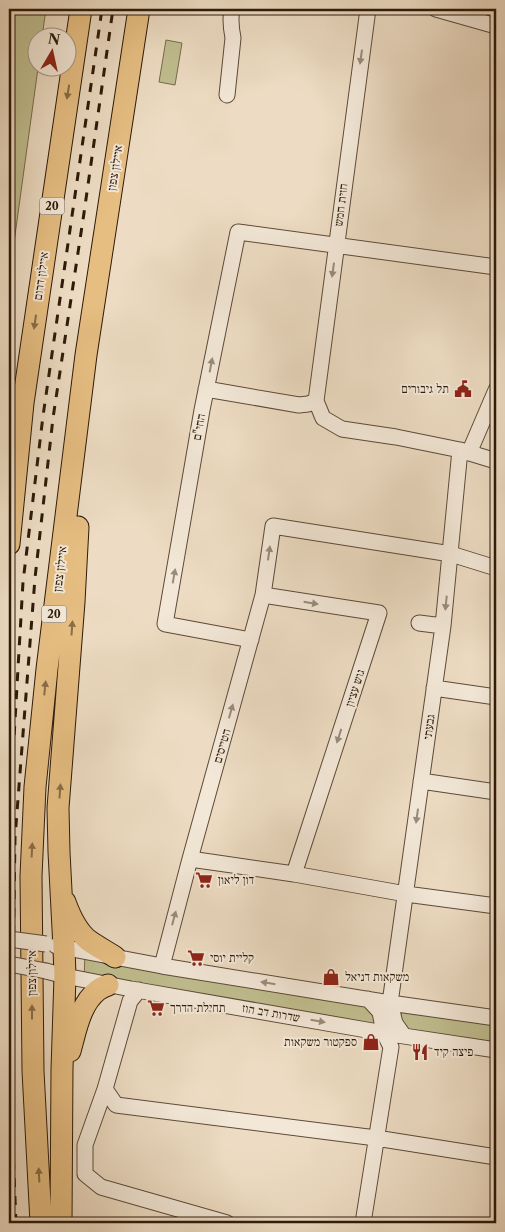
<svg xmlns="http://www.w3.org/2000/svg" width="505" height="1232" font-family="'Libre Caslon Text','Frank Ruhl Libre',serif">
	<style>
		.green { fill: #c0be8f; stroke: #766c4c }
		.lines { fill: none; stroke-linecap: round; stroke-linejoin: round }
		.minor-casing { stroke: #5d4a38; stroke-width: 17 }
		.highway-casing { stroke: #2d1a09; stroke-width: 23 }
		.minor { stroke: #f3e8d8; stroke-width: 15 }
		.highway { stroke: #e6be82; stroke-width: 21 }
		.rail { stroke: #2d1a09; stroke-width: 3; stroke-dasharray: 9 9; stroke-linecap: butt }
		.minor-bridge-casing { stroke: #5d4a38; stroke-width: 17; stroke-linecap: butt }
		.minor-bridge { stroke: #f3e8d8; stroke-width: 15 }
		.oneway { fill: #9a8b7b }
		.oneway2 { fill: #8a6c46 }
		.labels { text-anchor: middle; stroke-width: 4; stroke-linejoin: round; paint-order: stroke }
		.shield { fill: #f3e8d8; stroke: #685847; stroke-width: 1 }
		.shield-label { font-size: 11px; font-weight: bold; fill: #2d1a09 }
		.street-label { font-size: 12px; fill: #2d1a09; stroke: #f3e8d8 }
		.poi-label { font-size: 12px; fill: #2d1a09; stroke: #f3e8d8; text-anchor: start }
	</style>
	<rect width="100%" height="100%" fill="#eddcc3"/>
	<filter id="stains"><feTurbulence type="fractalNoise" baseFrequency=".004" numOctaves="4"/><feColorMatrix values="0 0 0 0 .2 0 0 0 0 .09 0 0 0 0 .02 0 0 0 .5 -.17"/></filter>
	<radialGradient id="worn" r=".72"><stop offset=".6" stop-color="#630" stop-opacity="0"/><stop offset="1" stop-color="#630" stop-opacity=".3"/></radialGradient>
	<!-- green -->
	<path class="green" d="M12 9H46L42 37 38 38V68L9 279V60Z
		M166 40 182 43 175 85 159 82Z
		M85 952 368 999 384 1033 84 980Z
		M390 1003 496 1018V1050L404 1036Z"/>
	<g class="lines">
		<!-- minor casing -->
		<g class="minor-casing">
			<path id="minor" d="M436 9 496 26
				M227 95 233 38C231 28 230 19 232 9
				M206 389 299 405 308 404 316 401
				M316 401 368 9
				M316 401 323 418 342 429 396 437 460 450 496 461
				M469 453 496 390
				M263 595 379 613 294 874
				M419 623 443 626
				M251 640 165 624 202 410 238 232 496 267
				M434 688 496 697
				M421 781 496 792
				M190 859 294 874 406 894 496 906
				M56 946 162 966 390 1003 496 1018
				M162 966 190 859 263 595 273 526 451 554 496 568
				M46 971 65 976 131 989 384 1033 496 1050
				M139 990 130 1001 105 1089 85 1145V1174L101 1187 227 1223
				M404 1036 395 1023 390 1003 443 626 460 450
				M105 1089 116 1105 376 1138 496 1157
				M363 1223 391 1047 384 1033 380 1012 368 999"/>
		</g>
		<!-- highway casing -->
		<g class="highway-casing">
			<path id="highway" d="M9 544 23 403 81 9
				M65 902C70 916 76 930 88 940 96 946 106 951 115 957
				M70 1051C76 1030 80 1004 98 990 101 988 105 986 108 985
				M41 1223 33 1071 31 876 35 787 47 669 86 355 139 9
				M61 1223 62 1069 65 976 64 948 59 852 58 808 74 602 78 527"/>
		</g>
		<!-- minor -->
		<use href="#minor" class="minor"/>
		<!-- highway -->
		<use href="#highway" class="highway"/>
		<!-- rail -->
		<path class="rail" d="M10 807 23 582 43 416 102 9
			M16 1223 11 1101 15 838 35 578 53 418 84 213 113 9"/>
		<!-- minor-bridge casing -->
		<g class="minor-bridge-casing">
			<path id="minor-bridge" d="M9 939 46 944
				M9 964 46 971"/>
		</g>
		<!-- minor-bridge -->
		<use href="#minor-bridge" class="minor-bridge"/>
	</g>
	<!-- one-way arrows -->
	<defs><path id="oneway-solid" d="M-6-.8H1V-3.2L6.5 0L1 3.2V.8H-6Z" transform="scale(1.25)"/></defs>
	<g class="oneway">
		<use href="#oneway-solid" transform="translate(361 57) rotate(98)"/>
		<use href="#oneway-solid" transform="translate(333 270) rotate(98)"/>
		<use href="#oneway-solid" transform="translate(211 365) rotate(-79)"/>
		<use href="#oneway-solid" transform="translate(269 553) rotate(-82)"/>
		<use href="#oneway-solid" transform="translate(174 576) rotate(-80)"/>
		<use href="#oneway-solid" transform="translate(311 603) rotate(9)"/>
		<use href="#oneway-solid" transform="translate(446 603) rotate(96)"/>
		<use href="#oneway-solid" transform="translate(231 711) rotate(-74)"/>
		<use href="#oneway-solid" transform="translate(339 736) rotate(108)"/>
		<use href="#oneway-solid" transform="translate(417 816) rotate(98)"/>
		<use href="#oneway-solid" transform="translate(174 918) rotate(-75)"/>
		<use href="#oneway-solid" transform="translate(268 983) rotate(-171)"/>
		<use href="#oneway-solid" transform="translate(318 1021) rotate(10)"/>
	</g>
	<g class="oneway2">
		<use href="#oneway-solid" transform="translate(68 92) rotate(99)"/>
		<use href="#oneway-solid" transform="translate(35 322) rotate(98)"/>
		<use href="#oneway-solid" transform="translate(72 628) rotate(-86)"/>
		<use href="#oneway-solid" transform="translate(45 688) rotate(-84)"/>
		<use href="#oneway-solid" transform="translate(60 791) rotate(-86)"/>
		<use href="#oneway-solid" transform="translate(32 850) rotate(-87)"/>
		<use href="#oneway-solid" transform="translate(32 1012) rotate(-90)"/>
		<use href="#oneway-solid" transform="translate(39 1175) rotate(-93)"/>
	</g>
	<!-- icons -->
	<defs>
		<g id="civic-bare" transform="scale(1.35)"><path d="M-.6-6.5H3V-4.5H.6V-3L4-1V1h2V6H-6V1h2V-1L-.6-3ZM-1.2 2.5V6h2.4V2.5Z" fill="#8f2418" stroke="#f3e8d8" stroke-width="2.5" paint-order="stroke"/></g>
		<g id="supermarket-bare" transform="scale(1.35)"><path d="M-6-5.5h2.5l.6 2H6L4.5 2H-2.5L-4.4-4H-6ZM-1.5 3.2a1.3 1.3 0 1 0 .1 0ZM3 3.2a1.3 1.3 0 1 0 .1 0Z" fill="#8f2418" stroke="#f3e8d8" stroke-width="2.5" paint-order="stroke"/></g>
		<g id="shop-bare" transform="scale(1.35)"><path d="M-5-2.5h2.3a2.7 3.5 0 0 1 5.4 0H5L5.5 6h-11ZM-1.5-2.5h3a1.5 2.3 0 0 0-3 0Z" fill="#8f2418" stroke="#f3e8d8" stroke-width="2.5" paint-order="stroke"/></g>
		<g id="restaurant-bare" transform="scale(1.35)"><path d="M-5-6h1v4h1v-4h1v4h1v-4h1v5L-1.5 .5V6h-2V.5L-5-1ZM5-6V6H3V1.5H1.5Q1.5-4 5-6Z" fill="#8f2418" stroke="#f3e8d8" stroke-width="2.5" paint-order="stroke"/></g>
	</defs>
	<g fill-rule="evenodd">
		<use href="#civic-bare" x="463" y="389"/>
		<use href="#supermarket-bare" x="204" y="880"/>
		<use href="#supermarket-bare" x="196" y="958"/>
		<use href="#shop-bare" x="331" y="977"/>
		<use href="#supermarket-bare" x="156" y="1008"/>
		<use href="#shop-bare" x="371" y="1042"/>
		<use href="#restaurant-bare" x="420" y="1052"/>
	</g>
	<g class="labels">
		<!-- shield labels -->
		<g class="shield">
			<rect x="39.5" y="197.5" width="25" height="17" rx="4"/>
			<rect x="41.5" y="605.5" width="25" height="17" rx="4"/>
		</g>
		<g class="shield-label">
			<text x="52" y="210">20</text>
			<text x="54" y="618">20</text>
		</g>
		<!-- street labels -->
		<g class="street-label">
			<text transform="translate(115 168) rotate(-81)" y="4">איילון צפון</text>
			<text transform="translate(341 205) rotate(-83)" y="4">חזית חמש</text>
			<text transform="translate(41 276) rotate(-82)" y="4">איילון דרום</text>
			<text transform="translate(199 427) rotate(-80)" y="4">החי"ם</text>
			<text transform="translate(60 569) rotate(-83)" y="4">איילון צפון</text>
			<text transform="translate(355 688) rotate(-72)" y="4">גוש עציון</text>
			<text transform="translate(429 727) rotate(-82)" y="4">גבעתי</text>
			<text transform="translate(222 746) rotate(-74)" y="4">הטייסים</text>
			<text transform="translate(32 973) rotate(-90)" y="4">איילון צפון</text>
			<text transform="translate(271 1013) rotate(10)" y="4">שדרות דב הוז</text>
		</g>
		<!-- poi labels -->
		<g class="poi-label">
			<text x="449" y="393" text-anchor="end">תל גיבורים</text>
			<text x="218" y="884">דון ליאון</text>
			<text x="210" y="962">קליית יוסי</text>
			<text x="345" y="981">משקאות דניאל</text>
			<text x="170" y="1012">תחילת הדרך</text>
			<text x="357" y="1046" text-anchor="end">ספקטור משקאות</text>
			<text x="434" y="1056">פיצה קיד</text>
		</g>
	</g>
	<!-- margin -->
	<rect width="505" height="1232" fill="none" stroke="#eddcc3" stroke-width="30"/>
	<rect x="10" y="10" width="485" height="1212" fill="none" stroke="#2d1a09" stroke-width="2.5"/>
	<rect x="15" y="15" width="475" height="1202" fill="none" stroke="#2d1a09"/>
	<!-- north arrow -->
	<g transform="translate(52 52) rotate(9)"><circle r="24" fill="#f3e8d8" stroke="#a49685"/>
	<path d="M0-4L9 19L0 12L-9 19Z" fill="#8f2418"/>
	<text y="-8" font-size="14" font-weight="bold" text-anchor="middle" fill="#2d1a09">N</text>
	</g>
	<rect width="100%" height="100%" filter="url(#stains)"/>
	<rect width="100%" height="100%" fill="url(#worn)"/>
</svg>
